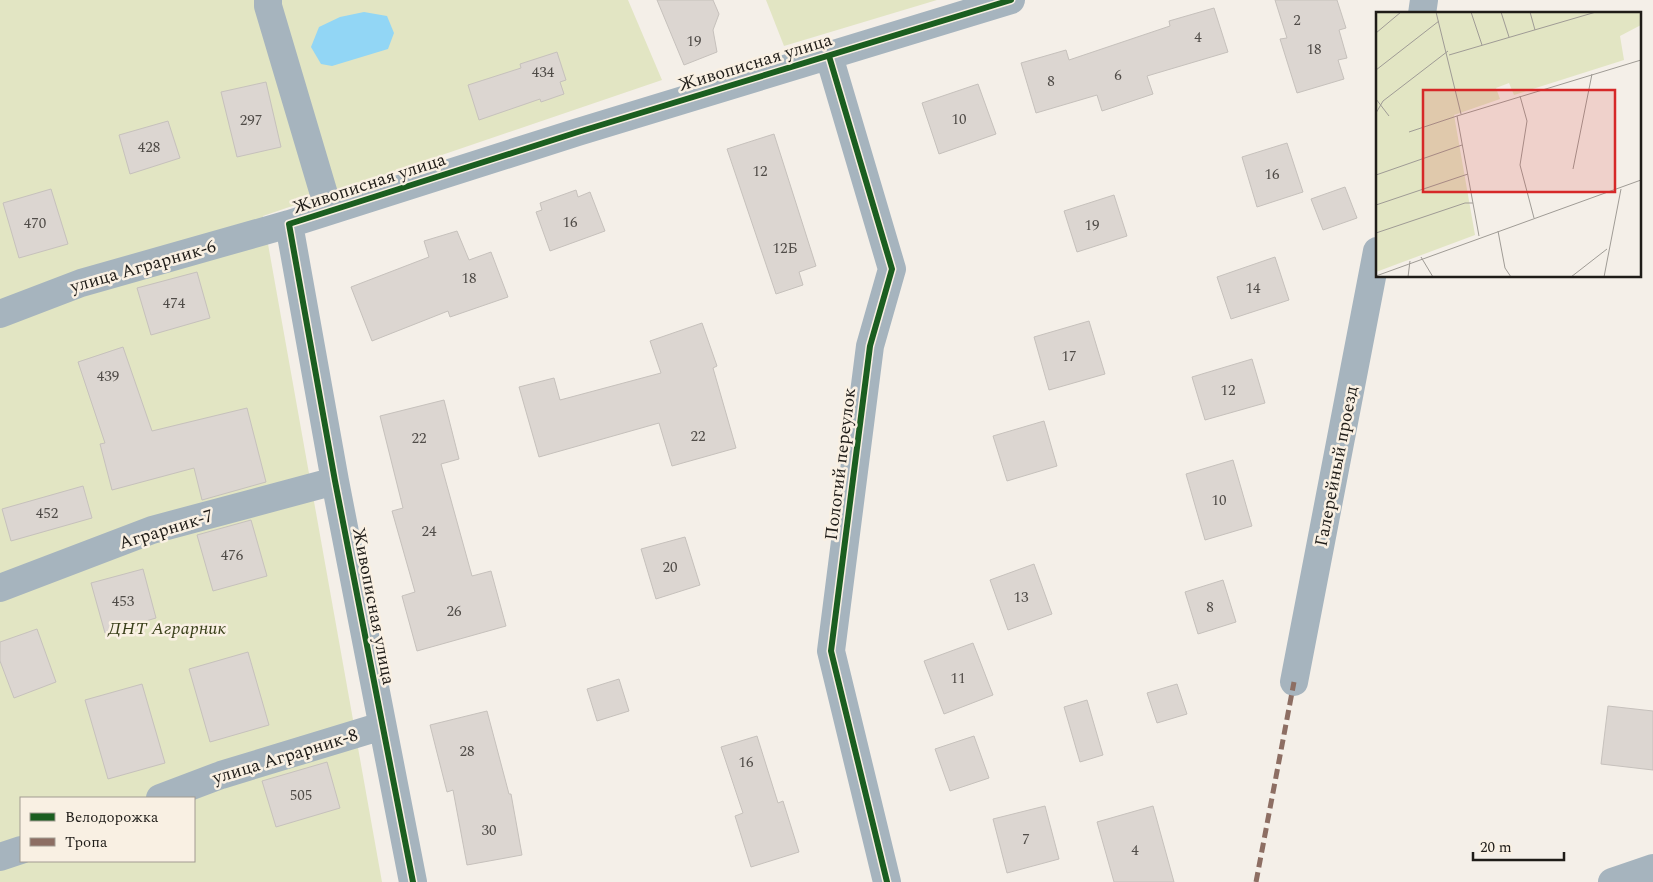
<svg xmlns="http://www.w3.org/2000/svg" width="1653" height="882" font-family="Spectral,serif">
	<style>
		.green { fill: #e2e5c3; fill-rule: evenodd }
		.water { fill: #92d6f5 }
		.building { fill: #dcd6d1; stroke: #c6c1bc }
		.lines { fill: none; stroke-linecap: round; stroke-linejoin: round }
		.minor { stroke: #a6b4be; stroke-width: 28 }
		.quiet { stroke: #8d6e63; stroke-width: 5; stroke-dasharray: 10 5; stroke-linecap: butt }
		.cycleway-casing { stroke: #f9f0e3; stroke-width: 9 }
		.cycleway { stroke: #1b5e20; stroke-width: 6 }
		.labels { text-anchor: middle; stroke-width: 5; stroke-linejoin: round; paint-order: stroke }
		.number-label { font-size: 15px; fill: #504c48 }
		.street-label { font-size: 18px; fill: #1f1c18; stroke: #f9f0e3 }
		.park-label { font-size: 18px; font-style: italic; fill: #3a401a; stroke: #f9f0e3 }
		.inset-road { fill: none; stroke: #9f9b95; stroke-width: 1 }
		.view { fill: #d62828; fill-opacity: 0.15; stroke: #d62828; stroke-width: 2.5 }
		.inset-edge { fill: none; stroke: #1f1c18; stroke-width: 2.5 }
	</style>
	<rect width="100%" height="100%" fill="#f4efe8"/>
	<!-- green -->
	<path class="green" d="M0 0H628L662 80 263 216 382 882H0ZM21 798H194V861H21Z
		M766 0H937L784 46Z"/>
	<!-- water -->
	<path class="water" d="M364 12 387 16 394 33 388 49 332 66 321 64 311 47 319 27 340 17Z"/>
	<!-- building -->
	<path class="building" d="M657 0H713L719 14 713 30 717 52 684 65Z
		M1275 0H1337L1346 28 1339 30 1347 58 1338 60 1344 79 1297 93 1280 39 1287 38Z
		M1214 8 1228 52 1147 76 1153 94 1102 111 1097 95 1036 113 1021 63 1066 50 1069 60 1170 26 1169 21Z
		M557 52 566 80 560 82 564 94 541 102 540 99 479 120 468 85 521 68 520 64Z
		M266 82 281 147 237 157 221 92Z
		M978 84 996 134 939 154 922 103Z
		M168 121 180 158 130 174 119 135Z
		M774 134 816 266 799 272 803 285 776 294 727 149Z
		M1287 143 1303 192 1257 207 1242 157Z
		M1345 187 1357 218 1323 230 1311 199Z
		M51 189 68 244 19 258 3 203Z
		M576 190 578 197 590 192 605 231 550 251 536 212 542 210 540 203Z
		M1114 195 1127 236 1077 252 1064 211Z
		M457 231 469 260 491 252 508 297 450 317 448 311 372 341 351 287 429 257 424 241Z
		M1275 257 1289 300 1231 319 1217 277Z
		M197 272 210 318 151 335 137 288Z
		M1089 321 1105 374 1049 390 1034 337Z
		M702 323 717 366 713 368 736 448 672 466 659 423 539 457 519 387 554 378 560 400 661 373 650 341Z
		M123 347 152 431 247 408 266 482 202 500 194 468 112 490 100 444 105 443 78 362Z
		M1252 359 1265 403 1205 420 1192 377Z
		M444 400 459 459 441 464 472 576 491 571 506 626 417 651 402 596 415 592 392 511 403 508 380 416Z
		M1044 421 1057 466 1007 481 993 436Z
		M1233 460 1252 526 1205 540 1186 474Z
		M83 486 92 518 11 541 2 509Z
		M251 520 267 576 213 591 197 535Z
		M685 537 700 585 656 599 641 549Z
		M1034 564 1052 614 1008 630 990 580Z
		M143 569 156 618 105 633 91 583Z
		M1223 580 1236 622 1198 634 1185 592Z
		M37 629 56 682 14 698 0 661V642Z
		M973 643 993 695 944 714 924 661Z
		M248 652 269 725 210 742 189 669Z
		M619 679 629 711 597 721 587 689Z
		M142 684 165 763 108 779 85 700Z
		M1177 684 1187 714 1157 723 1147 693Z
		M1087 700 1103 755 1080 762 1064 707Z
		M1608 706 1653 711V770L1601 764Z
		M487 711 509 794H511L522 855 467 865 453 790 447 792 430 725Z
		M757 736 778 803 783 801 799 852 751 867 735 816 743 813 721 747Z
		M974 736 989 778 950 791 935 749Z
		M327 762 340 808 276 827 262 781Z
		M1045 806 1059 859 1007 873 993 819Z
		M1153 806 1174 882H1114L1097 822Z"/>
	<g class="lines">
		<!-- minor -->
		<path class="minor" d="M268 0V6L329 211
			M1422 14 1424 0
			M829 56 892 269 870 346 831 651 887 882
			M0 314 81 283 289 224
			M0 588 152 530 335 481
			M1294 682 1377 251
			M160 798 221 775 382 726
			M0 857 21 850
			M413 882 335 481 289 224 578 132 1011 0
			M1612 882 1653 868"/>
		<!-- quiet -->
		<path class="quiet" d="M1256 882 1294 682"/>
		<!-- cycleway casing -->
		<g class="cycleway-casing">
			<path id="cycleway" d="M829 56 892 269 870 346 831 651 887 882
				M413 882 335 481 289 224 578 132 1011 0"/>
		</g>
		<!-- cycleway -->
		<use href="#cycleway" class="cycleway"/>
	</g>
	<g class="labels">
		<!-- number labels -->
		<g class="number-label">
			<text x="1297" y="25">2</text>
			<text x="1198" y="42">4</text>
			<text x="694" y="46">19</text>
			<text x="1314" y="54">18</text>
			<text x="543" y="77">434</text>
			<text x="1118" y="80">6</text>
			<text x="1051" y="86">8</text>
			<text x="959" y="124">10</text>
			<text x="251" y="125">297</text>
			<text x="149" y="152">428</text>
			<text x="760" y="176">12</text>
			<text x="1272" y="179">16</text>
			<text x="570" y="227">16</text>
			<text x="35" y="228">470</text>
			<text x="1092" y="230">19</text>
			<text x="785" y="253">12Б</text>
			<text x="469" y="283">18</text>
			<text x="1253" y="293">14</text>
			<text x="174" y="308">474</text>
			<text x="1069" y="361">17</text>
			<text x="108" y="381">439</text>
			<text x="1228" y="395">12</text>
			<text x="698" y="441">22</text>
			<text x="419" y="443">22</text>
			<text x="1219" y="505">10</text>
			<text x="47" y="518">452</text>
			<text x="429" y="536">24</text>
			<text x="232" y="560">476</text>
			<text x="670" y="572">20</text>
			<text x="1021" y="602">13</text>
			<text x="123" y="606">453</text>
			<text x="1210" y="612">8</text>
			<text x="454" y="616">26</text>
			<text x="958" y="683">11</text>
			<text x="467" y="756">28</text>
			<text x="746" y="767">16</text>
			<text x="301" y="800">505</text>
			<text x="489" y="835">30</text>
			<text x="1026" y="844">7</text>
			<text x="1135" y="855">4</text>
		</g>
		<!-- street labels -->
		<g class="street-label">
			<text transform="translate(755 62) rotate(-17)" y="6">Живописная улица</text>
			<text transform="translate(369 183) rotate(-18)" y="6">Живописная улица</text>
			<text transform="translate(143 266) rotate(-16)" y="6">улица Аграрник-6</text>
			<text transform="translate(840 464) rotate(-83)" y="6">Пологий переулок</text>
			<text transform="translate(1336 466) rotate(-79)" y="6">Галерейный проезд</text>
			<text transform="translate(166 529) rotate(-17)" y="6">Аграрник-7</text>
			<text transform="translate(374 606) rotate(79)" y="6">Живописная улица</text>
			<text transform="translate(285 756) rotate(-17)" y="6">улица Аграрник-8</text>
		</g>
		<!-- park labels -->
		<g class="park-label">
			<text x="167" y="634">ДНТ Аграрник</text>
		</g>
	</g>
	<!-- overview -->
	<g transform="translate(1376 12)">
		<rect width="265" height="265" fill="#f4efe8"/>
		<path d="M0 0H265V13L244 24 248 48 138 83 133 71 120 76 124 87 78 103 99 223 0 260Z" fill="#e2e5c3"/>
		<path class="inset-road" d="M60 0 85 102M95 0 106 33M125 0 133 25M154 0 159 18M0 21 25 0M73 43 220 0M0 58 63 9M144 84 151 109 144 153 158 206M0 87 13 104M0 101 7 89 72 39M33 120 81 104M197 157 216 62M0 163 86 133M0 193 92 162M122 219 129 256 135 265M0 221 89 191H97M103 224 81 104 265 48M45 245 57 265M0 264 265 168M32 265 34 249M195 265 231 237M228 265 245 177"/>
		<path class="view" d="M47 78H239V180H47Z"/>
		<rect width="265" height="265" class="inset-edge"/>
	</g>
	<!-- legend -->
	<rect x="20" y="797" width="175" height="65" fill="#f9f0e3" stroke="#a29b92"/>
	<rect x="30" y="813" width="25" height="8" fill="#1b5e20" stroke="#a29b92"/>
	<text x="65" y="822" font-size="15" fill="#1f1c18">Велодорожка</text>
	<rect x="30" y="838" width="25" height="8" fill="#8d6e63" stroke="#a29b92"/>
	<text x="65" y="847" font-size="15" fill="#1f1c18">Тропа</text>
	<!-- scale -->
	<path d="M1473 852v8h91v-8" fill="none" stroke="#1f1c18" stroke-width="2.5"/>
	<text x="1480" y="852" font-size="15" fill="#1f1c18" stroke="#f9f0e3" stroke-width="4" paint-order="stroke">20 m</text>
</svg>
